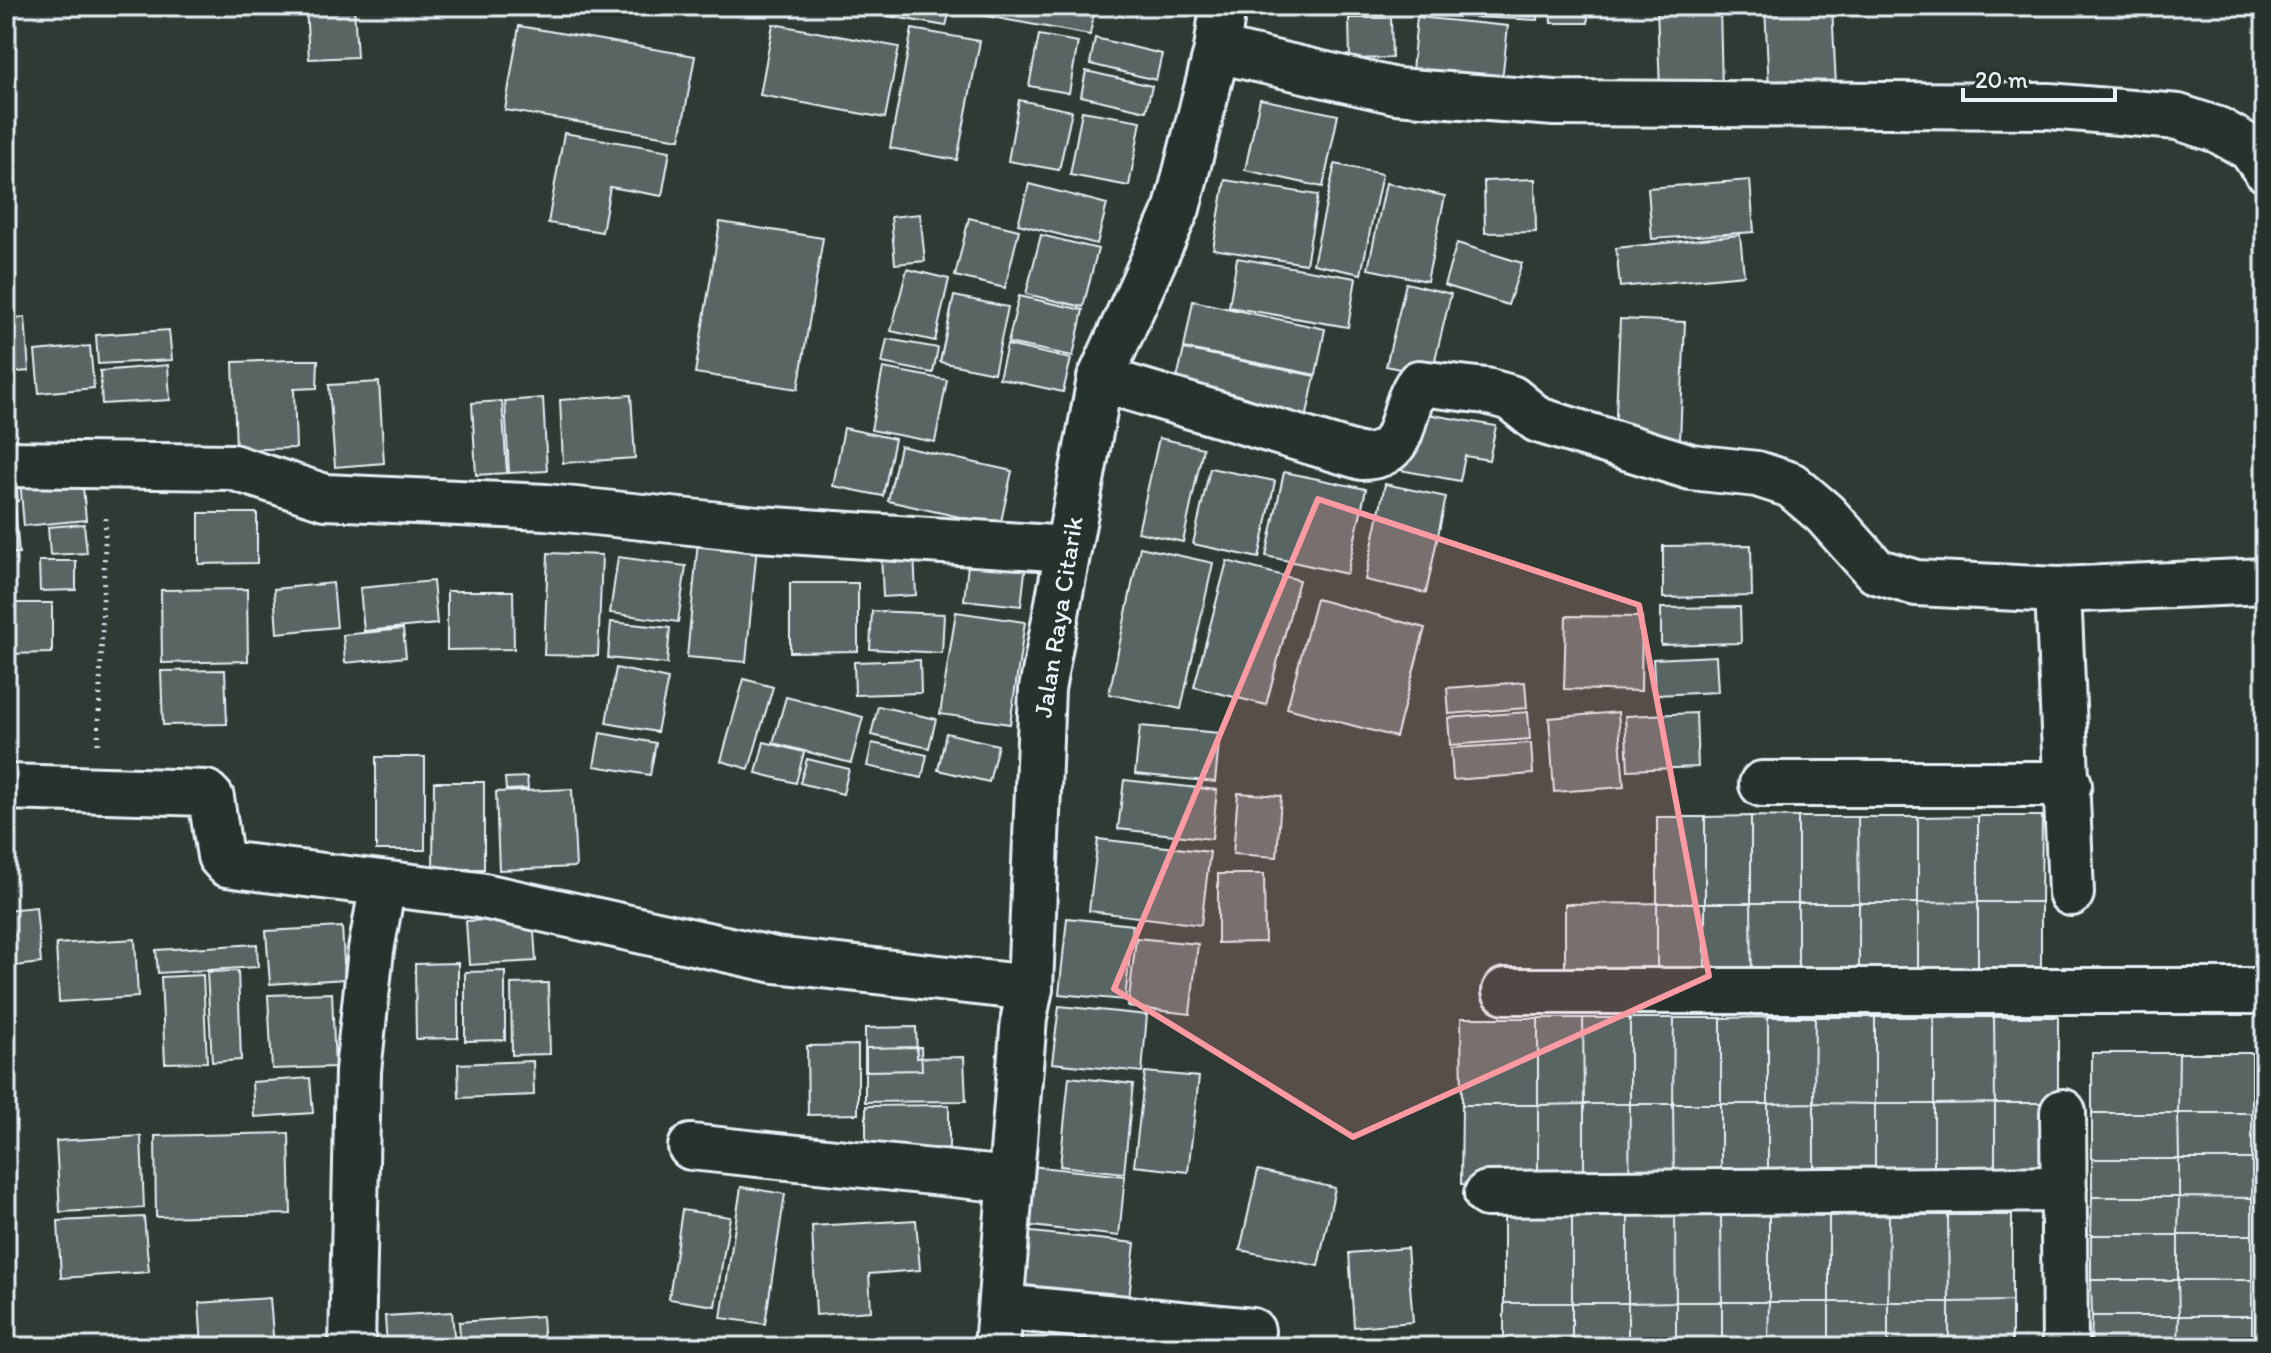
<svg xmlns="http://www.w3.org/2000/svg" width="2271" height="1353" font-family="Itim,sans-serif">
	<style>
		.building { fill: #596563; stroke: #e8f1f8; stroke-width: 2 }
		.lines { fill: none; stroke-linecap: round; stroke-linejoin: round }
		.street-casing { stroke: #e8f1f8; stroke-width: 50 }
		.secondary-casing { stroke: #e8f1f8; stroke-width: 50 }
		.path { stroke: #e8f1f8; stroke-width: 5; stroke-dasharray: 2 6; stroke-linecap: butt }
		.street { stroke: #26332d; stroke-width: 44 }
		.secondary { stroke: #26332d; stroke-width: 44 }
		.marked { fill: #ff9aa2; fill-opacity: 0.2; stroke: #ff9aa2; stroke-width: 6; stroke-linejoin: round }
		.labels { text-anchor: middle; stroke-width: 6; stroke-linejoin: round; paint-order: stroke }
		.street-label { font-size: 26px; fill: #e8f1f8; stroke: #26332d }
	</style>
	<rect width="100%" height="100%" fill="#2e3b35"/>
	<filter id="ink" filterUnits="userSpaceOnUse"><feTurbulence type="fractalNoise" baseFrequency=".0125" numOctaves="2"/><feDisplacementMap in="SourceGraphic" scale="16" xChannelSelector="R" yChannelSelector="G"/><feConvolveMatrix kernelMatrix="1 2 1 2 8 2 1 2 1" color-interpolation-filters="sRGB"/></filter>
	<g filter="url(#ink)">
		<!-- building -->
		<path class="building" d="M306 6H354L357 57 309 59Z
			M397 6H459L397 9Z
			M729 6H763L762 12Z
			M860 6H951L946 26 859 11Z
			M976 6H1095L1090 35 975 14Z
			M1249 6H1295V12L1249 13Z
			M1424 6H1539L1538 20 1424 15Z
			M1550 6H1587L1588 23H1551Z
			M1657 6H1720L1722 91 1660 92Z
			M1765 6H1832L1836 86 1769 90Z
			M1417 17 1508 26 1502 80 1412 71Z
			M1349 18H1391L1392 58 1350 59Z
			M773 24 899 47 885 118 760 95Z
			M519 26 695 56 680 139 505 110Z
			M912 29 980 41 957 160 890 148Z
			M1039 35 1078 42 1069 93 1029 86Z
			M1095 38 1162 54 1156 80 1090 64Z
			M1086 71 1152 86 1146 111 1081 96Z
			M1260 99 1338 115 1323 187 1245 170Z
			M1019 100 1072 111 1059 170 1008 161Z
			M1082 111 1141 121 1129 186 1070 175Z
			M564 133 670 151 662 196 610 187 602 232 548 223Z
			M1335 164 1382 174 1361 274 1313 264Z
			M1535 179 1536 232 1485 233 1484 181Z
			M1225 180 1318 195 1306 264 1213 249Z
			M1750 180 1754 232 1652 239 1648 188Z
			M1386 183 1445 196 1427 281 1368 269Z
			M1029 184 1107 204 1097 244 1018 224Z
			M920 214 925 261 895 264 891 217Z
			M969 218 1019 230 1005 288 955 276Z
			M720 222 823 238 798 389 695 373Z
			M1041 235 1098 249 1083 307 1026 294Z
			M1740 235 1744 275 1620 287 1616 248Z
			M1457 243 1522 263 1508 305 1444 285Z
			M1237 258 1356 278 1348 327 1229 307Z
			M907 269 949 279 935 341 891 331Z
			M1406 283 1451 294 1431 376 1386 366Z
			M954 296 1008 307 994 373 940 362Z
			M1019 296 1083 310 1073 356 1008 343Z
			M1193 301 1325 329 1316 375 1184 348Z
			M25 317 29 371 6 373V319Z
			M1620 319 1685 322 1680 440 1615 438Z
			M169 330 172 360 98 364 96 335Z
			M887 339 938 348 933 373 882 363Z
			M1007 345 1071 359 1063 392 999 378Z
			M90 346 94 388 39 393 35 351Z
			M1184 349 1315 376 1305 424 1173 395Z
			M293 360H318L317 388 294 389 296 448 236 450 233 362Z
			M168 365 170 400 102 404 100 371Z
			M883 368 947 380 935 442 871 430Z
			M379 382 384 463 335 467 329 385Z
			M631 395 635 458 563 463 560 400Z
			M543 398 547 471 509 473 505 401Z
			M502 401 507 473 476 475 472 403Z
			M1410 411 1496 426 1489 460 1465 456 1460 481 1400 470Z
			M844 428 895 439 883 496 833 486Z
			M1159 438 1203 448 1183 542 1138 532Z
			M900 446 1012 471 1000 526 888 501Z
			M1210 468 1275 481 1259 558 1193 544Z
			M1284 472 1366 489 1347 574 1266 556Z
			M16 475 18 501 6 502V476Z
			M82 475 86 520 24 526 20 480Z
			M1385 484 1446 497 1426 593 1365 580Z
			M15 508 19 553 6 554V509Z
			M199 513H257V563L199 564Z
			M84 524 87 553 50 555 48 527Z
			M698 541 757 546 746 662 687 657Z
			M1751 545 1752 596 1663 598V546Z
			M1140 547 1213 563 1181 709 1109 694Z
			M548 553 602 555 598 656 544 655Z
			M914 553 916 595 883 597 881 554Z
			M969 556 1026 563 1021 606 964 600Z
			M618 557 686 566 678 622 610 613Z
			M39 561H76V590L40 591Z
			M1227 561 1299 580 1266 705 1194 687Z
			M433 581 437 624 364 631 360 588Z
			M333 583 337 627 277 633 274 589Z
			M790 583H858V651L790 652Z
			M247 589 248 661 162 663 161 590Z
			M447 591H513L514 649 447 650Z
			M1316 599 1425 628 1396 737 1287 708Z
			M6 603H52V653L6 654Z
			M1740 607 1741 643 1661 645V608Z
			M872 611 944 614 942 653 870 649Z
			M956 612 1025 622 1010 724 940 714Z
			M1566 616 1642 617 1641 691 1564 689Z
			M611 622 670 628 667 664 608 658Z
			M403 629 406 657 345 663 343 635Z
			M1716 656 1718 692 1655 695 1653 659Z
			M920 660 921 693 855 695 854 662Z
			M616 668 668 679 657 732 606 723Z
			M225 670 227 724 163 725 161 671Z
			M744 679 773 687 749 769 721 761Z
			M1525 682 1527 708 1449 714 1447 688Z
			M786 697 863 717 851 763 773 743Z
			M878 706 936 719 929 748 871 735Z
			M1528 712 1530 739 1450 745 1448 718Z
			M1618 712 1624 787 1554 792 1549 718Z
			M1696 713 1698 767 1628 770 1625 716Z
			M1140 726 1220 733 1215 782 1135 774Z
			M600 733 656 743 650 775 594 766Z
			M946 733 998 745 989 782 938 770Z
			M764 742 804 752 796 783 756 773Z
			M872 743 927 755 922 778 867 766Z
			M1531 743 1533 774 1453 780 1451 748Z
			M376 757H425V850H376Z
			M807 759 849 769 843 794 800 783Z
			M527 777 528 789 506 790 505 778Z
			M1124 780 1217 790 1212 839 1118 829Z
			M434 782H484V869H433Z
			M572 789 576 867 499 870 496 792Z
			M1238 793 1281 796 1277 857 1233 854Z
			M1751 816V903H1705V817Z
			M1751 816 1798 817V903H1751Z
			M1978 816V902L1918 903V817Z
			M1978 816H2042L2041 902H1978Z
			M1657 817H1705V903H1657Z
			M1798 817H1858L1859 903H1798Z
			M1858 817H1918V903H1859Z
			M1098 839 1210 852 1201 925 1089 911Z
			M1218 874H1264L1265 942 1218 943Z
			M1978 902V982L1918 983V903Z
			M1978 902H2041V983L1978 982Z
			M1657 903V983L1565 984V904Z
			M1657 903H1705V983H1657Z
			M1705 903H1751L1752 983H1705Z
			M1751 903H1798V983H1752Z
			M1798 903H1859V982L1798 983Z
			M1859 903H1918V983L1859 982Z
			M36 907 41 963 6 967V910Z
			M533 918 536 961 469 965 466 921Z
			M1067 918 1133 925 1125 1000 1059 994Z
			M342 927 345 979 270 984 266 931Z
			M1136 938 1198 944 1190 1014 1128 1007Z
			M135 939 138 997 59 1002 56 944Z
			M257 944 258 967 158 973 156 950Z
			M458 963V1038L416 1039 415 964Z
			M238 971 241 1060 212 1062 207 972Z
			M505 971V1040L465 1041V972Z
			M203 975 207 1062 165 1063 161 977Z
			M548 983 550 1054 512 1055 511 984Z
			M332 993 335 1067 272 1069 268 995Z
			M1059 1006 1147 1015 1142 1072 1052 1063Z
			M1768 1017V1104H1721V1018Z
			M1768 1017H1815L1814 1103 1768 1104Z
			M1815 1017H1875V1104L1814 1103Z
			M1875 1017H1934V1104H1875Z
			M1934 1017H1994L1995 1103 1934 1104Z
			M1994 1017H2058V1103H1995Z
			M1461 1018H1538V1105H1462Z
			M1538 1018H1583L1584 1104 1538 1105Z
			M1583 1018H1630V1104H1584Z
			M1630 1018H1674L1673 1104H1630Z
			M1674 1018H1721V1104H1673Z
			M916 1027 917 1058 964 1057 966 1101 865 1102V1028Z
			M858 1045V1114L808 1115 807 1046Z
			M921 1047 922 1070 866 1071V1048Z
			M2092 1053H2179L2178 1113H2092Z
			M2179 1053H2252V1113H2178Z
			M533 1061 534 1095 459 1098 458 1064Z
			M1145 1072 1199 1077 1188 1172 1134 1166Z
			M1069 1077 1133 1084 1124 1173 1060 1166Z
			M310 1078 313 1113 254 1117 252 1082Z
			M1814 1103V1184L1768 1183V1104Z
			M1814 1103 1875 1104V1183L1814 1184Z
			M1995 1103V1183L1934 1184V1104Z
			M1995 1103H2058V1182L1995 1183Z
			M1584 1104V1184L1538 1185V1105Z
			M1584 1104H1630L1629 1184H1584Z
			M1630 1104H1673L1674 1184H1629Z
			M1673 1104H1721V1184H1674Z
			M1721 1104H1768V1183L1721 1184Z
			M1875 1104H1934V1184L1875 1183Z
			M949 1105V1148L866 1149V1106Z
			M1462 1105H1538V1185L1461 1184Z
			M2092 1113H2178L2179 1159H2092Z
			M2178 1113H2252V1159H2179Z
			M289 1133 291 1214 156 1217 155 1136Z
			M141 1136 144 1208 60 1212 56 1141Z
			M2092 1159H2179V1197H2092Z
			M2179 1159H2252V1198L2179 1197Z
			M1030 1166 1125 1176 1119 1236 1023 1225Z
			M1258 1170 1335 1188 1318 1266 1240 1250Z
			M741 1187 785 1194 765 1324 721 1318Z
			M2092 1197H2179L2178 1235H2091Z
			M2179 1197 2252 1198V1235H2178Z
			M682 1210 730 1217 715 1306 669 1299Z
			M1769 1215V1302H1722L1721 1216Z
			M1769 1215 1829 1216V1302H1769Z
			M1889 1215 1888 1302H1829V1216Z
			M1889 1215H1948L1949 1302H1888Z
			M1948 1215H2012V1301L1949 1302Z
			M1504 1216 1572 1217V1303H1504Z
			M1628 1216V1303H1572V1217Z
			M1628 1216H1675L1676 1302 1628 1303Z
			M1675 1216H1721L1722 1302H1676Z
			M144 1217 149 1272 61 1278 58 1221Z
			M916 1220 920 1270 869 1274 871 1311 816 1315 812 1226Z
			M1022 1231 1135 1243 1129 1299 1016 1286Z
			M2091 1235H2178V1280H2091Z
			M2178 1235H2252V1280H2178Z
			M1407 1248 1413 1322 1354 1327 1349 1253Z
			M2091 1280H2178L2179 1316H2092Z
			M2178 1280H2252V1316H2179Z
			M270 1298 274 1347H202L199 1303Z
			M2012 1301V1347H1949V1302Z
			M1676 1302V1347H1628V1303Z
			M1676 1302H1722V1347H1676Z
			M1722 1302H1769L1768 1347H1722Z
			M1769 1302H1829V1347H1768Z
			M1829 1302H1888V1347H1829Z
			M1888 1302H1949V1347H1888Z
			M1504 1303H1572V1347H1504Z
			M1572 1303H1628V1347H1572Z
			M452 1312 455 1347H387L385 1316Z
			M542 1316 544 1347H461L459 1322Z
			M2092 1316H2179L2178 1347H2091Z
			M2179 1316H2252V1347H2178Z
			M1012 1340 1049 1343V1347H1011Z"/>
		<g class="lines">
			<!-- street casing -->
			<g class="street-casing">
				<path id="street" d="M1217 50 1396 91 1554 103 2049 106 2178 117 2218 130 2250 148 2265 169
					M1100 379 1362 457C1411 456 1397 412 1419 383L1486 391 1511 398 1538 420 1691 467 1757 474 1791 485 1825 514 1876 571 1916 583 2058 590 2265 581
					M6 464 232 467 325 497 546 507 758 529 1068 549
					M2058 590 2071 893
					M1762 784H2069
					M6 787 206 793 211 798 220 856 227 864 241 866 479 895 775 960 1030 988
					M1505 991H2265
					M2063 1112 2065 1347
					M691 1147 1009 1180
					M1487 1194 2064 1189
					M1002 1307 1252 1331
					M352 1347 358 1071 371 950 383 884"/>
			</g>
			<!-- secondary casing -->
			<g class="secondary-casing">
				<path id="secondary" d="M997 1347 1024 1018 1030 988 1042 689 1100 379 1177 208 1217 50 1223 6"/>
			</g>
			<!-- path -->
			<path class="path" d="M98 744 106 514"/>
			<!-- street -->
			<use href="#street" class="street"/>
			<!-- secondary -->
			<use href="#secondary" class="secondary"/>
		</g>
	</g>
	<!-- marked area -->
	<path class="marked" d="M1318 499 1639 605 1709 976 1353 1137 1114 989Z"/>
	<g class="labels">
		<!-- street labels -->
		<g class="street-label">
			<text transform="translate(1058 617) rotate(-81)" y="9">Jalan Raya Citarik</text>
		</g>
	</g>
	<!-- margin -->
	<rect width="2271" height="1353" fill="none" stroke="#26332d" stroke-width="32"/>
	<rect x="16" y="16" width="2239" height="1321" fill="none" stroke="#e8f1f8" stroke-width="3" filter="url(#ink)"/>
	<!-- scale -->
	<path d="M1963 88v12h152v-12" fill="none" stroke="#e8f1f8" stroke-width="4"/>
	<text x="1975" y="88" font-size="24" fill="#e8f1f8" stroke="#26332d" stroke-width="6" paint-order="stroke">20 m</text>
</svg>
